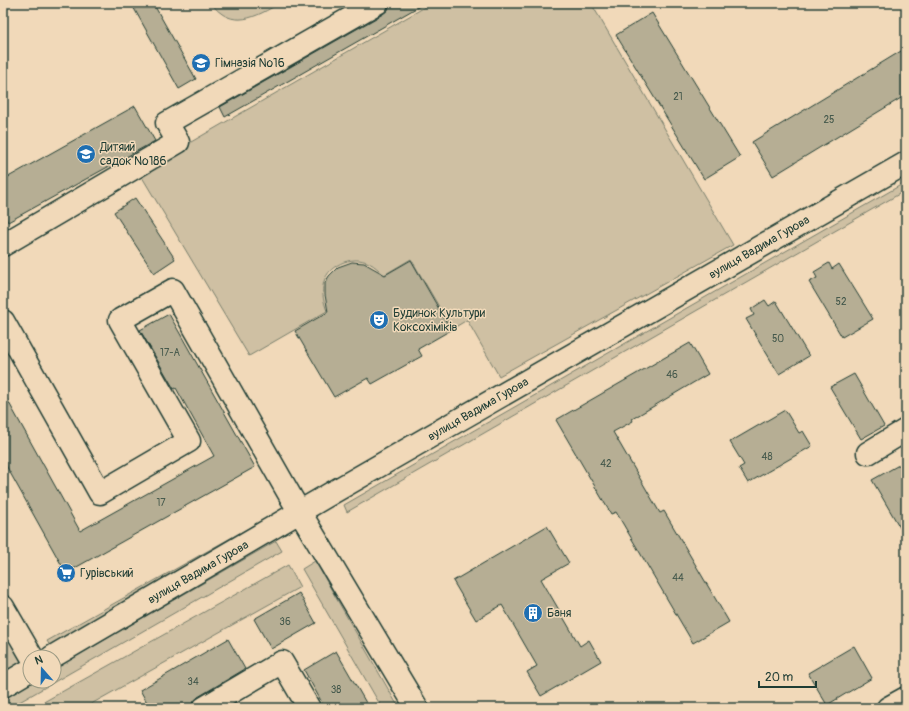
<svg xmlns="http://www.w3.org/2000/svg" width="909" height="711" font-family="Pangolin,sans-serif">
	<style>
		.green { fill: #cfc0a3; stroke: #777e6c }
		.building { fill: #b6ae94; stroke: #1f3d34 }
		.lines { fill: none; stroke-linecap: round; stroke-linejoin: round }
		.minor-casing { stroke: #1f3d34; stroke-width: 25 }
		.minor { stroke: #f1d9b9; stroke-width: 22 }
		.labels { text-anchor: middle; stroke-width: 3; stroke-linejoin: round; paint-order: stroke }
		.number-label { font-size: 10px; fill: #45594c }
		.poi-label { font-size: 12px; fill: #1f3d34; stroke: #f1d9b9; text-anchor: start }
		.street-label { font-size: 12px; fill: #1f3d34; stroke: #f1d9b9 }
	</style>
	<rect width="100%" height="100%" fill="#f1d9b9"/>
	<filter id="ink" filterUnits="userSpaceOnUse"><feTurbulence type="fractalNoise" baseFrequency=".025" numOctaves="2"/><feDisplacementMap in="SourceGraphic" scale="8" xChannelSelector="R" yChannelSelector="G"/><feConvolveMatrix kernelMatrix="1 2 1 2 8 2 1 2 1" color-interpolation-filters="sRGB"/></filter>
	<g filter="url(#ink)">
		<!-- green -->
		<path class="green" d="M211 3H280C256 17 232 31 211 3Z
			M432 3H591L733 245 499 376 467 320 452 329 411 259 384 275C379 270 375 266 369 263 352 254 325 266 323 286 322 295 324 303 327 311L249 356 139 172Z
			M906 182V190L347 512 344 505Z
			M261 521 266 529 52 649 47 641Z
			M276 541 282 551 9 708H3V699L34 681H54V669Z
			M315 561 399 708H382L302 569Z
			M288 565 300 587 84 708H33Z
			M3 608 32 657 3 686Z"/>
		<!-- building -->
		<path class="building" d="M131 3H153L196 79 179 89Z
			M390 3H425L225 117 220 107 383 14 388 10Z
			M652 13 740 157 704 179 616 35Z
			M906 48V95L773 176 752 142Z
			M135 106 155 141 8 222 3 213V180Z
			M135 198 175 259 154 273 114 212Z
			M411 260 451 330 418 349 422 356 372 384 368 378 334 397 295 331 328 312 325 295V283L329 276 338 267 352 262 364 263 385 275Z
			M829 263 832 269 839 264 873 319 842 337 809 282 817 278 814 272Z
			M765 300 769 306 776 301 809 356 779 374 746 319 754 315 751 309Z
			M169 314 255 467 66 573 3 460V392L80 531 214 456 176 388 174 389 140 330Z
			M690 343 708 374 632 419 633 421 613 432 660 513 664 511 729 622 693 643 616 512 611 514 556 420Z
			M854 374 884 426 861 439 830 387Z
			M785 410 799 433 803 431 812 446 748 483 739 468 744 465 730 442Z
			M906 461V538L872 480Z
			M547 526 569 563 541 579 580 646 589 640 601 661 541 696 527 672 537 666 502 605 476 620 453 581Z
			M299 593 316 623 271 649 254 619Z
			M228 639 245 669 198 697 192 704 186 708H150L140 690Z
			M854 646 872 678 827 705 808 673Z
			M336 651 369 708H325L304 670Z"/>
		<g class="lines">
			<!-- minor casing -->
			<g class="minor-casing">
				<path id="minor" d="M3 245 178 142 167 123 377 3
					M3 321 100 493 189 441 120 320 173 290 292 499 417 708
					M868 453 906 430
					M3 607 32 657
					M52 657 330 494 906 163
					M3 686 30 670
					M204 708 282 662 309 708
					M888 708 906 698"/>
			</g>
			<!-- minor -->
			<use href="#minor" class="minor"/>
		</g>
	</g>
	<!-- icons -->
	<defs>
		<g id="school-disc" transform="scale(1)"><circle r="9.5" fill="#1f6fb2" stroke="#f1d9b9"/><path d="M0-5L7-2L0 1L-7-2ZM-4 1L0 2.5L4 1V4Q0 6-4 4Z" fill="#fff"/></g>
		<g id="theatre-disc" transform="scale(1)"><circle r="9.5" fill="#1f6fb2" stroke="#f1d9b9"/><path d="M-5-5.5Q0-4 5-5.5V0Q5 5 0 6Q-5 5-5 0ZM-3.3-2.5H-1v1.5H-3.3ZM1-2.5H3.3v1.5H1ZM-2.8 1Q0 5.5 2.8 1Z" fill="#fff"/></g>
		<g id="supermarket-disc" transform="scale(1)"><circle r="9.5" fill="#1f6fb2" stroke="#f1d9b9"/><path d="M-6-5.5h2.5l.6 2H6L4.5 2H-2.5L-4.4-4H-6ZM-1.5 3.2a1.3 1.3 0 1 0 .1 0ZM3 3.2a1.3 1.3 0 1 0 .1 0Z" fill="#fff"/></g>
		<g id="building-disc" transform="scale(1)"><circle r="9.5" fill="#1f6fb2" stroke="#f1d9b9"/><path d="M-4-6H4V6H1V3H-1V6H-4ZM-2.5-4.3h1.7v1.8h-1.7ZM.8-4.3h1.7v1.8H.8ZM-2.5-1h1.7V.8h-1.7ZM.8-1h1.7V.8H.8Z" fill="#fff"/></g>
	</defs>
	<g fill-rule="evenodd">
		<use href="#school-disc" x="201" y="63"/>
		<use href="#school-disc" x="86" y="154"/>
		<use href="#theatre-disc" x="379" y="320"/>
		<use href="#supermarket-disc" x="66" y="573"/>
		<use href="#building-disc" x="533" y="613"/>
	</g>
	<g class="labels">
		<!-- number labels -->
		<g class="number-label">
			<text x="678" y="100">21</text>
			<text x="829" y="123">25</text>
			<text x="841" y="305">52</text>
			<text x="778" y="342">50</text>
			<text x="170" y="356">17-А</text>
			<text x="672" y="378">46</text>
			<text x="767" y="460">48</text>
			<text x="606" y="467">42</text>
			<text x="161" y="506">17</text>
			<text x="678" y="581">44</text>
			<text x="285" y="625">36</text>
			<text x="193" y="685">34</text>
			<text x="336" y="693">38</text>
		</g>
		<!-- poi labels -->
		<g class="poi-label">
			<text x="215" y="67">Гімназія №16</text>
			<text x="100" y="151">Дитяий<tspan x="100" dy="14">садок №186</tspan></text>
			<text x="393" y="317">Будинок Культури<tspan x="393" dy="14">Коксохіміків</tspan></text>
			<text x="80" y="577">Гурівський</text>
			<text x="547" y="617">Баня</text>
		</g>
		<!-- street labels -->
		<g class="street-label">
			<text transform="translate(759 247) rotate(-30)" y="4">вулиця Вадима Гурова</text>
			<text transform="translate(478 409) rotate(-30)" y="4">вулиця Вадима Гурова</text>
			<text transform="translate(198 572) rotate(-30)" y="4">вулиця Вадима Гурова</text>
		</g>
	</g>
	<!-- margin -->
	<rect width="909" height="711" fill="none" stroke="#f1d9b9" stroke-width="16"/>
	<rect x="8" y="8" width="893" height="695" fill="none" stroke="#1f3d34" stroke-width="1.5" filter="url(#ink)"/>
	<!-- north arrow -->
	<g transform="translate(42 669) rotate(340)"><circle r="19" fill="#f1d9b9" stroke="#9d9b84"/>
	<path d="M0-3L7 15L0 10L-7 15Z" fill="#1f6fb2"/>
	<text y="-6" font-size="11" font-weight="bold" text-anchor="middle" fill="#1f3d34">N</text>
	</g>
	<!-- scale -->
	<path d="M759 681v6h57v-6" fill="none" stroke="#1f3d34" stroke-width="2"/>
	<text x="765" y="681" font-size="12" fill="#1f3d34" stroke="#f1d9b9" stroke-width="3" paint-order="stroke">20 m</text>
</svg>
